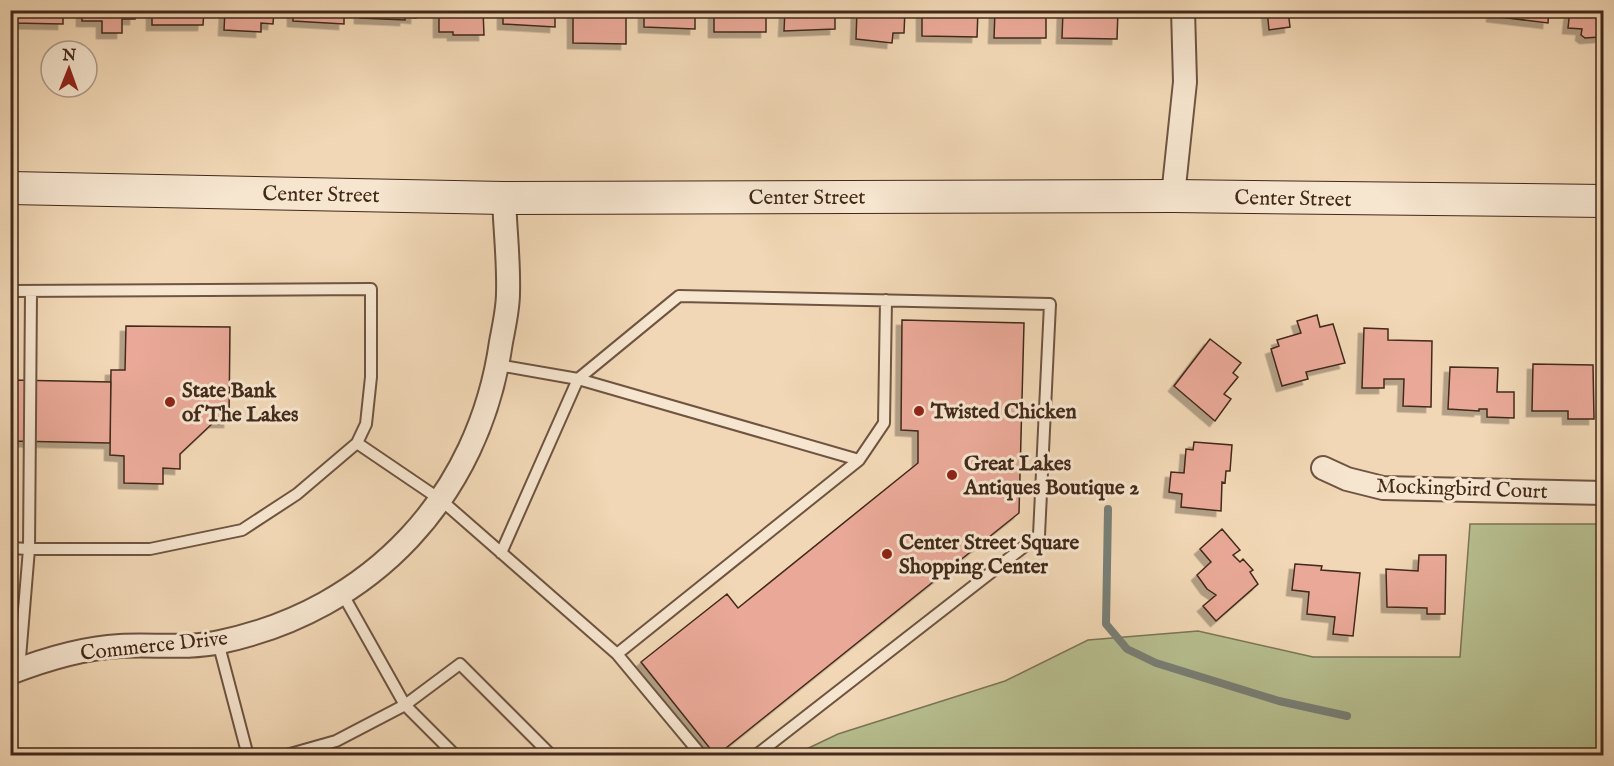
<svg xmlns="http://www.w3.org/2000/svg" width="1614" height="766" font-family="'IM FELL English',serif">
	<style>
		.green { fill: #b7bf90; stroke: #7c7455; stroke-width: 1.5 }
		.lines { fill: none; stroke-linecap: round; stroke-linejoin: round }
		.stream { stroke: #787f76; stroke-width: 8 }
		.building { fill: #eaa998; stroke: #42291a; stroke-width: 1.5; filter: url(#shadow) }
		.lane-casing { stroke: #6e5441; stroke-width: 14 }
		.street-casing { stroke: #6e5441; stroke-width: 26 }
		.secondary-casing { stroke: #42291a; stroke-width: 34 }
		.lane { stroke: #f6e5cf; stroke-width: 10 }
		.street { stroke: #f6e5cf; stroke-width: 22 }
		.secondary { stroke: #f6e5cf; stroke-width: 32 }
		.poi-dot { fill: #8f2418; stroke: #f6e5cf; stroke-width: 2 }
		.labels { text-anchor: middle; stroke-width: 6; stroke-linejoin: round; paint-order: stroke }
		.street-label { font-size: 21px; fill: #42291a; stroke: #f6e5cf }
		.poi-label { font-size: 21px; font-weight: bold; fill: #42291a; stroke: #f6e5cf; text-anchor: start }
	</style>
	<defs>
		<filter id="shadow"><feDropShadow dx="-5.5" dy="5.5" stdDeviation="0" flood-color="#0004"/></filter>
	</defs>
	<rect width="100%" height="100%" fill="#f1d7b5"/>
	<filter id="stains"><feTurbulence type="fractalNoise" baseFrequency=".00333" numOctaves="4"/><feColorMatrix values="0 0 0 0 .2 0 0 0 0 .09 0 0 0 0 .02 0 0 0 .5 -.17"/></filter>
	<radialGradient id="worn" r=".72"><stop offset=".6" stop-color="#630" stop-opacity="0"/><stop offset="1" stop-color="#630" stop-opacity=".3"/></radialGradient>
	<!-- green -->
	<path class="green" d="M1470 524H1603V755H794L838 734 1005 681 1088 640 1198 631 1313 657H1460Z"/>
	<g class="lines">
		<!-- stream -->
		<path class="stream" d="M1108 509 1106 624 1127 649 1156 663 1279 701 1347 716"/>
	</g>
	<!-- building -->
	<path class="building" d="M12 10H63V24L12 23Z
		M82 10H135V19H122V33H102V21H82Z
		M152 10H204L203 25H152Z
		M225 10H274L273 24 261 23V32L224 30Z
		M293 10H344V24L293 21Z
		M360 10H416V18L405 17V20L360 18Z
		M439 10H483L484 35H453V32H439Z
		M503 10H555V27L503 24Z
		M573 10H626V44L573 43Z
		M644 10H695V29L644 27Z
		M714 10H766V32H714Z
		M785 10H835V29L784 31Z
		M857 10H905L904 33H893L892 43 856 39Z
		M922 10H978L977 37 922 36Z
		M995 10H1046V38H994Z
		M1063 10H1118L1117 39 1062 38Z
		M1267 10H1288L1290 27 1269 30Z
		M1493 10H1549L1548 23 1492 16Z
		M1570 10H1604V31H1601L1600 37 1585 38 1581 35 1582 29 1568 28Z
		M1317 315 1320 327 1333 324 1345 363 1306 372 1308 379 1282 386 1271 349 1279 346 1277 340 1301 333 1297 321Z
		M902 320 1024 323 1019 513 716 756 641 662 727 594 738 608 918 463V431L901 430Z
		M126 326 230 327 229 422H214L180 454V469L163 468V484L124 483V456L110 455 111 370H125Z
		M1364 328 1388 329V340L1432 341 1431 407 1403 406 1404 379H1384V388H1362Z
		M1210 339 1241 363 1233 373 1238 377 1224 394 1231 399 1215 421 1174 386Z
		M1533 364 1593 365 1594 419H1568V411H1532Z
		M1450 367 1498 368 1497 392H1514V418L1487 417V409H1479V411L1448 409Z
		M10 380 111 382 110 443 10 441Z
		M1194 442 1232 445 1230 471H1226L1225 483 1222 482 1221 511 1181 507 1182 494 1169 492 1171 472 1184 473 1186 449 1193 450Z
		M1222 529 1240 550 1233 555 1240 562 1243 559 1253 570 1250 572 1258 584 1216 621 1203 606 1216 595 1207 589 1197 575 1211 562 1200 549Z
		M1419 555H1446L1445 614H1427V608L1387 607 1386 569 1418 571Z
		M1295 564 1322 566 1321 570 1360 573 1353 636 1333 634 1335 617 1307 614 1309 592 1292 590Z"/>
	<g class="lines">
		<!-- lane casing -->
		<g class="lane-casing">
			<path id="lane" d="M10 291 371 289V377L366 424 357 443 297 494 242 530 150 549H29L31 292
				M498 365 578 379 679 296 1050 304 1039 535 755 756
				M357 443 441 500 617 654 702 756
				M10 548 29 549 19 670
				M501 553 578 379 859 460
				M342 593 405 705 456 756
				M218 642 248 756
				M617 654 859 460 884 423 886 300
				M283 756 336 741 405 705 460 664 552 756"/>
		</g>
		<!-- street casing -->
		<g class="street-casing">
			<path id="street" d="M1173 196 1185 82 1183 10
				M1323 468 1347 479 1383 488 1604 493
				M10 673C46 659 82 648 120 646 152 644 188 649 220 642 372 610 479 496 501 342 504 326 508 309 508 293 509 262 505 229 504 198"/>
		</g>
		<!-- secondary casing -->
		<g class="secondary-casing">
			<path id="secondary" d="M10 188 504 198 1173 196 1604 201"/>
		</g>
		<!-- lane -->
		<use href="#lane" class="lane"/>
		<!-- street -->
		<use href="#street" class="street"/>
		<!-- secondary -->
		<use href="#secondary" class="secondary"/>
	</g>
	<!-- markers -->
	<g class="poi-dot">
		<circle cx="170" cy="402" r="6"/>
		<circle cx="919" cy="411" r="6"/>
		<circle cx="952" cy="475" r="6"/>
		<circle cx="887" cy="554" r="6"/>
	</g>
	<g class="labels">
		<!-- street labels -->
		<g class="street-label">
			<text transform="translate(321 194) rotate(1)" y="7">Center Street</text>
			<text x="807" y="204">Center Street</text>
			<text transform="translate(1293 198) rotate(1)" y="7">Center Street</text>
			<text transform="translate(1462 488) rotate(2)" y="7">Mockingbird Court</text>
			<text transform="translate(154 645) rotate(-6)" y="7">Commerce Drive</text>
		</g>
		<!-- poi labels -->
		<g class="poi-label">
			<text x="182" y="397">State Bank<tspan x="182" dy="24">of The Lakes</tspan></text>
			<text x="931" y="418">Twisted Chicken</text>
			<text x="964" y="470">Great Lakes<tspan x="964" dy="24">Antiques Boutique 2</tspan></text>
			<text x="899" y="549">Center Street Square<tspan x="899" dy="24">Shopping Center</tspan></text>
		</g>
	</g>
	<!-- margin -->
	<rect width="1614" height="766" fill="none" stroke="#f1d7b5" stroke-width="36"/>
	<rect x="12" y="12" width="1590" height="742" fill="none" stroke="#42291a" stroke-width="3"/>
	<rect x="18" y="18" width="1578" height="730" fill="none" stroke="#42291a" stroke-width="1.5"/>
	<!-- north arrow -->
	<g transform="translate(69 69) rotate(1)"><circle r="28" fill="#f6e5cf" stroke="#ae9a87" stroke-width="1.5"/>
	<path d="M0-4.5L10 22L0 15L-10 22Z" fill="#8f2418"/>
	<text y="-9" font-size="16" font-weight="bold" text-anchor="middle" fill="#42291a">N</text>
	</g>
	<rect width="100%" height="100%" filter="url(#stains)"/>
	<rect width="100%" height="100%" fill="url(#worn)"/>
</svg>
